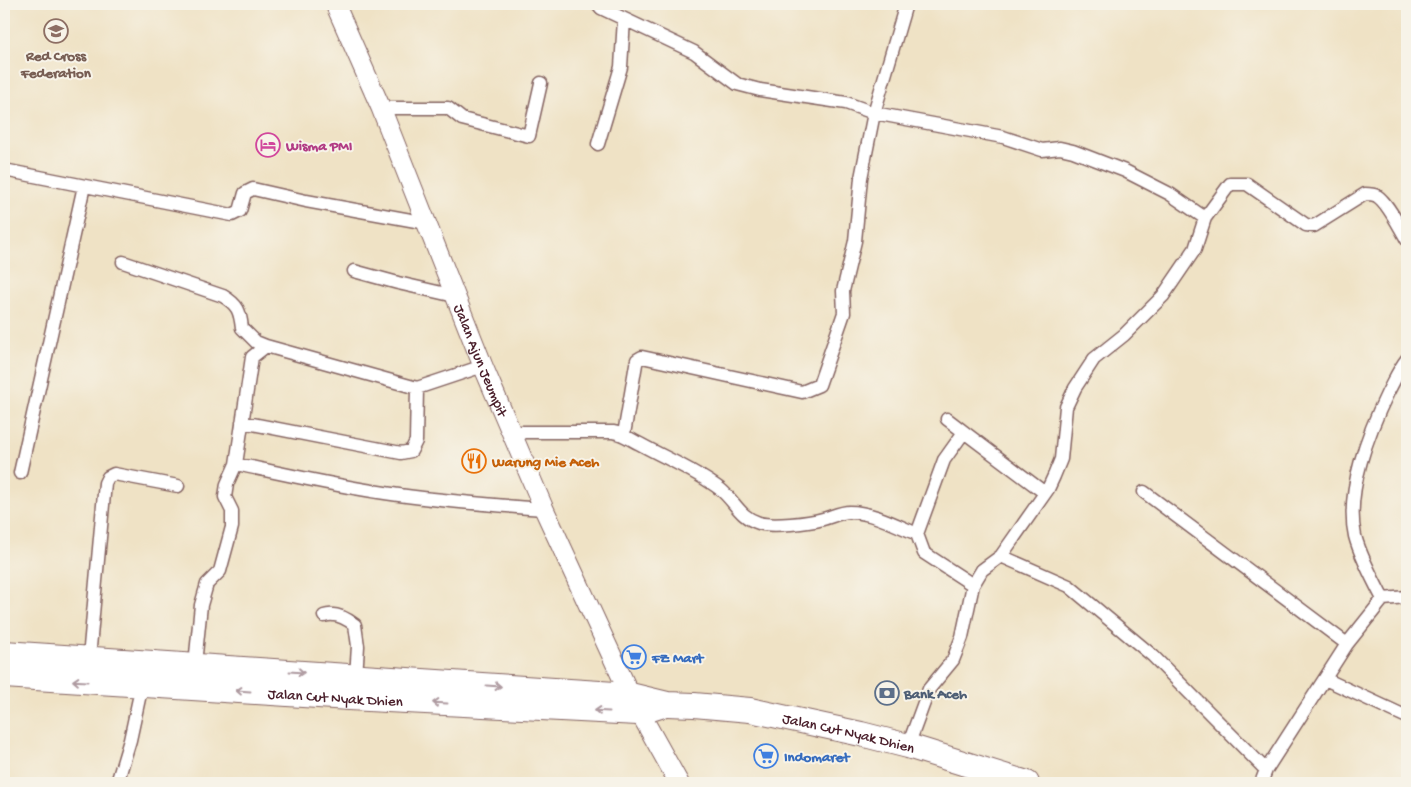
<svg xmlns="http://www.w3.org/2000/svg" width="1411" height="787" font-family="'Gochi Hand',sans-serif">
	<style>
		.lines { fill: none; stroke-linecap: round; stroke-linejoin: round }
		.street-casing { stroke: #846361; stroke-width: 15 }
		.secondary-casing { stroke: #846361; stroke-width: 21 }
		.highway-casing { stroke: #846361; stroke-width: 26 }
		.street { stroke: #fff; stroke-width: 12 }
		.secondary { stroke: #fff; stroke-width: 19 }
		.highway { stroke: #fff; stroke-width: 24 }
		.oneway { stroke: #ae9aa0 }
		.labels { text-anchor: middle; stroke-width: 4; stroke-linejoin: round; paint-order: stroke }
		.education-label { font-size: 15px; font-weight: bold; fill: #785e54; stroke: #f7f3e8 }
		.hotel-label { font-size: 15px; font-weight: bold; fill: #b23c85; stroke: #f7f3e8; text-anchor: start }
		.street-label { font-size: 15px; fill: #4a1f2b; stroke: #f7f3e8 }
		.food-label { font-size: 15px; font-weight: bold; fill: #c56008; stroke: #f7f3e8; text-anchor: start }
		.shop-label { font-size: 15px; font-weight: bold; fill: #366cbe; stroke: #f7f3e8; text-anchor: start }
		.service-label { font-size: 15px; font-weight: bold; fill: #4e5e75; stroke: #f7f3e8; text-anchor: start }
	</style>
	<rect width="100%" height="100%" fill="#f7f3e8"/>
	<filter id="ink" filterUnits="userSpaceOnUse"><feTurbulence type="fractalNoise" baseFrequency=".02" numOctaves="2"/><feDisplacementMap in="SourceGraphic" scale="10" xChannelSelector="R" yChannelSelector="G"/><feConvolveMatrix kernelMatrix="1 2 1 2 8 2 1 2 1" color-interpolation-filters="sRGB"/></filter>
	<filter id="wash" filterUnits="userSpaceOnUse"><feTurbulence type="fractalNoise" baseFrequency=".0096" numOctaves="4" result="noise"/><feDisplacementMap in="SourceGraphic" scale="20" xChannelSelector="R" yChannelSelector="G"/><feGaussianBlur stdDeviation="1.12" result="paint"/><feColorMatrix in="noise" values="0 0 0 0 0 0 0 0 0 0 0 0 0 0 0 0 0 1.4 0 .05"/><feComposite in="paint" operator="in"/></filter>
	<g filter="url(#wash)">
		<rect width="100%" height="100%" fill="#efe2c5"/>
	</g>
	<g filter="url(#ink)">
		<g class="lines">
			<!-- street casing -->
			<g class="street-casing">
				<path id="street" d="M598 4 601 8 694 52 737 84 760 90 846 103 874 113 1003 137 1042 150 1060 148 1073 151 1125 171 1170 194 1205 218
					M381 108H448L462 119 529 136 541 83
					M598 144 621 67 624 19
					M4 170 232 215 240 211 245 193 253 189 306 201 427 223
					M123 262 223 296C238 305 240 311 242 328L256 342 266 346
					M354 271 398 283 455 296
					M947 419 964 432
					M242 422 401 453 411 451 416 441 417 388
					M511 432H613C625 434 629 439 640 444 667 459 695 470 720 489 735 501 739 517 759 523 772 527 809 523 823 519 831 517 841 512 849 512 872 512 896 525 917 534L924 553 973 585
					M624 434 636 364 637 360 642 357 802 392 819 385 844 313 843 291 855 241 861 178 874 113 906 4
					M236 464C285 474 335 486 385 493 438 501 491 505 544 509
					M20 473 84 186
					M1144 492 1347 644
					M917 534 944 460 964 432 1045 493
					M1001 556 1048 489 1054 476 1061 459 1066 407 1075 388 1094 359 1124 335 1163 296 1195 249 1205 218 1230 184H1247L1306 225 1314 226 1365 194C1369 194 1373 194 1377 196 1387 202 1401 229 1407 240
					M1383 599C1374 582 1360 555 1355 536 1345 492 1369 431 1388 392 1394 381 1399 369 1407 359
					M324 616C335 612 346 618 355 625L358 646 356 677
					M89 658 105 483 108 477 114 474 178 486
					M195 664 201 605 207 584 220 571 232 527V511L225 497 227 484 236 464 252 357 266 346 417 388 483 366
					M1325 679 1407 717
					M908 746 929 689 953 660 962 637 973 585 982 570 1001 556 1069 586 1153 656 1266 770
					M117 783 130 740 143 680
					M1261 783 1266 770 1347 644 1383 599 1407 597"/>
			</g>
			<!-- secondary casing -->
			<g class="secondary-casing">
				<g id="secondary">
					<path id="s1" d="M335 4 381 108 483 366 544 509 630 695 679 783"/>
				</g>
			</g>
			<!-- highway casing -->
			<g class="highway-casing">
				<g id="highway">
					<path id="s2" d="M4 653 630 695 667 704 694 705 750 710 861 734 908 746 1027 783"/>
					<path id="s3" d="M4 676 349 698 638 713 660 706"/>
				</g>
			</g>
			<!-- street -->
			<use href="#street" class="street"/>
			<!-- secondary -->
			<use href="#secondary" class="secondary"/>
			<!-- highway -->
			<use href="#highway" class="highway"/>
		</g>
		<!-- one-way arrows -->
		<defs><path id="oneway-shaft" d="M-6 0H5M1.5-3L5.5 0L1.5 3" fill="none" stroke-width="1.6" stroke-linecap="round" stroke-linejoin="round" transform="scale(1.25)"/></defs>
		<g class="oneway">
			<use href="#oneway-shaft" transform="translate(297 672) rotate(4)"/>
			<use href="#oneway-shaft" transform="translate(80 681) rotate(-177)"/>
			<use href="#oneway-shaft" transform="translate(494 686) rotate(4)"/>
			<use href="#oneway-shaft" transform="translate(243 691) rotate(-176)"/>
			<use href="#oneway-shaft" transform="translate(440 703) rotate(-177)"/>
			<use href="#oneway-shaft" transform="translate(602 711) rotate(-177)"/>
		</g>
	</g>
	<!-- icons -->
	<defs>
		<g id="school-ring" transform="scale(1.25)"><circle r="9.5" fill="#f7f3e8" stroke="#8d6e63" stroke-width="1.5"/><path d="M0-5L7-2L0 1L-7-2ZM-4 1L0 2.5L4 1V4Q0 6-4 4Z" fill="#8d6e63"/></g>
		<g id="hotel-ring" transform="scale(1.25)"><circle r="9.5" fill="#f7f3e8" stroke="#d1479c" stroke-width="1.5"/><path d="M-6-4.5h1.5V1H6V5H4.5V3h-9V5H-6ZM-4 0a1.8 1.8 0 1 1 3.6 0ZM.5 0V-2.5h3Q6-2.5 6 0Z" fill="#d1479c"/></g>
		<g id="restaurant-ring" transform="scale(1.25)"><circle r="9.5" fill="#f7f3e8" stroke="#e8710a" stroke-width="1.5"/><path d="M-5-6h1v4h1v-4h1v4h1v-4h1v5L-1.5 .5V6h-2V.5L-5-1ZM5-6V6H3V1.5H1.5Q1.5-4 5-6Z" fill="#e8710a"/></g>
		<g id="supermarket-ring" transform="scale(1.25)"><circle r="9.5" fill="#f7f3e8" stroke="#3f7fe0" stroke-width="1.5"/><path d="M-6-5.5h2.5l.6 2H6L4.5 2H-2.5L-4.4-4H-6ZM-1.5 3.2a1.3 1.3 0 1 0 .1 0ZM3 3.2a1.3 1.3 0 1 0 .1 0Z" fill="#3f7fe0"/></g>
		<g id="bank-ring" transform="scale(1.25)"><circle r="9.5" fill="#f7f3e8" stroke="#5c6f8a" stroke-width="1.5"/><path d="M-6-4H6V4H-6ZM0-2.3a2.3 2.3 0 1 0 0 4.6a2.3 2.3 0 1 0 0-4.6Z" fill="#5c6f8a"/></g>
	</defs>
	<g fill-rule="evenodd">
		<use href="#school-ring" x="56" y="31"/>
		<use href="#hotel-ring" x="268" y="145"/>
		<use href="#restaurant-ring" x="474" y="461"/>
		<use href="#supermarket-ring" x="634" y="657"/>
		<use href="#bank-ring" x="887" y="693"/>
		<use href="#supermarket-ring" x="766" y="756"/>
	</g>
	<g class="labels">
		<!-- education labels -->
		<g class="education-label">
			<text x="56" y="60">Red Cross<tspan x="56" dy="17">Federation</tspan></text>
		</g>
		<!-- hotel labels -->
		<g class="hotel-label">
			<text x="286" y="150">Wisma PMI</text>
		</g>
		<!-- street labels -->
		<g class="street-label">
			<text dy="5" stroke="none"><textPath href="#s1" startOffset="385">Jalan Ajun Jeumpit</textPath></text>
			<text dy="5" stroke="none"><textPath href="#s3" startOffset="332">Jalan Cut Nyak Dhien</textPath></text>
			<text dy="5" stroke="none"><textPath href="#s2" startOffset="850">Jalan Cut Nyak Dhien</textPath></text>
		</g>
		<!-- food labels -->
		<g class="food-label">
			<text x="492" y="466">Warung Mie Aceh</text>
		</g>
		<!-- shop labels -->
		<g class="shop-label">
			<text x="652" y="662">FZ Mart</text>
			<text x="784" y="761">Indomaret</text>
		</g>
		<!-- service labels -->
		<g class="service-label">
			<text x="904" y="698">Bank Aceh</text>
		</g>
	</g>
	<!-- margin -->
	<rect width="1411" height="787" fill="none" stroke="#f7f3e8" stroke-width="20"/>
</svg>
